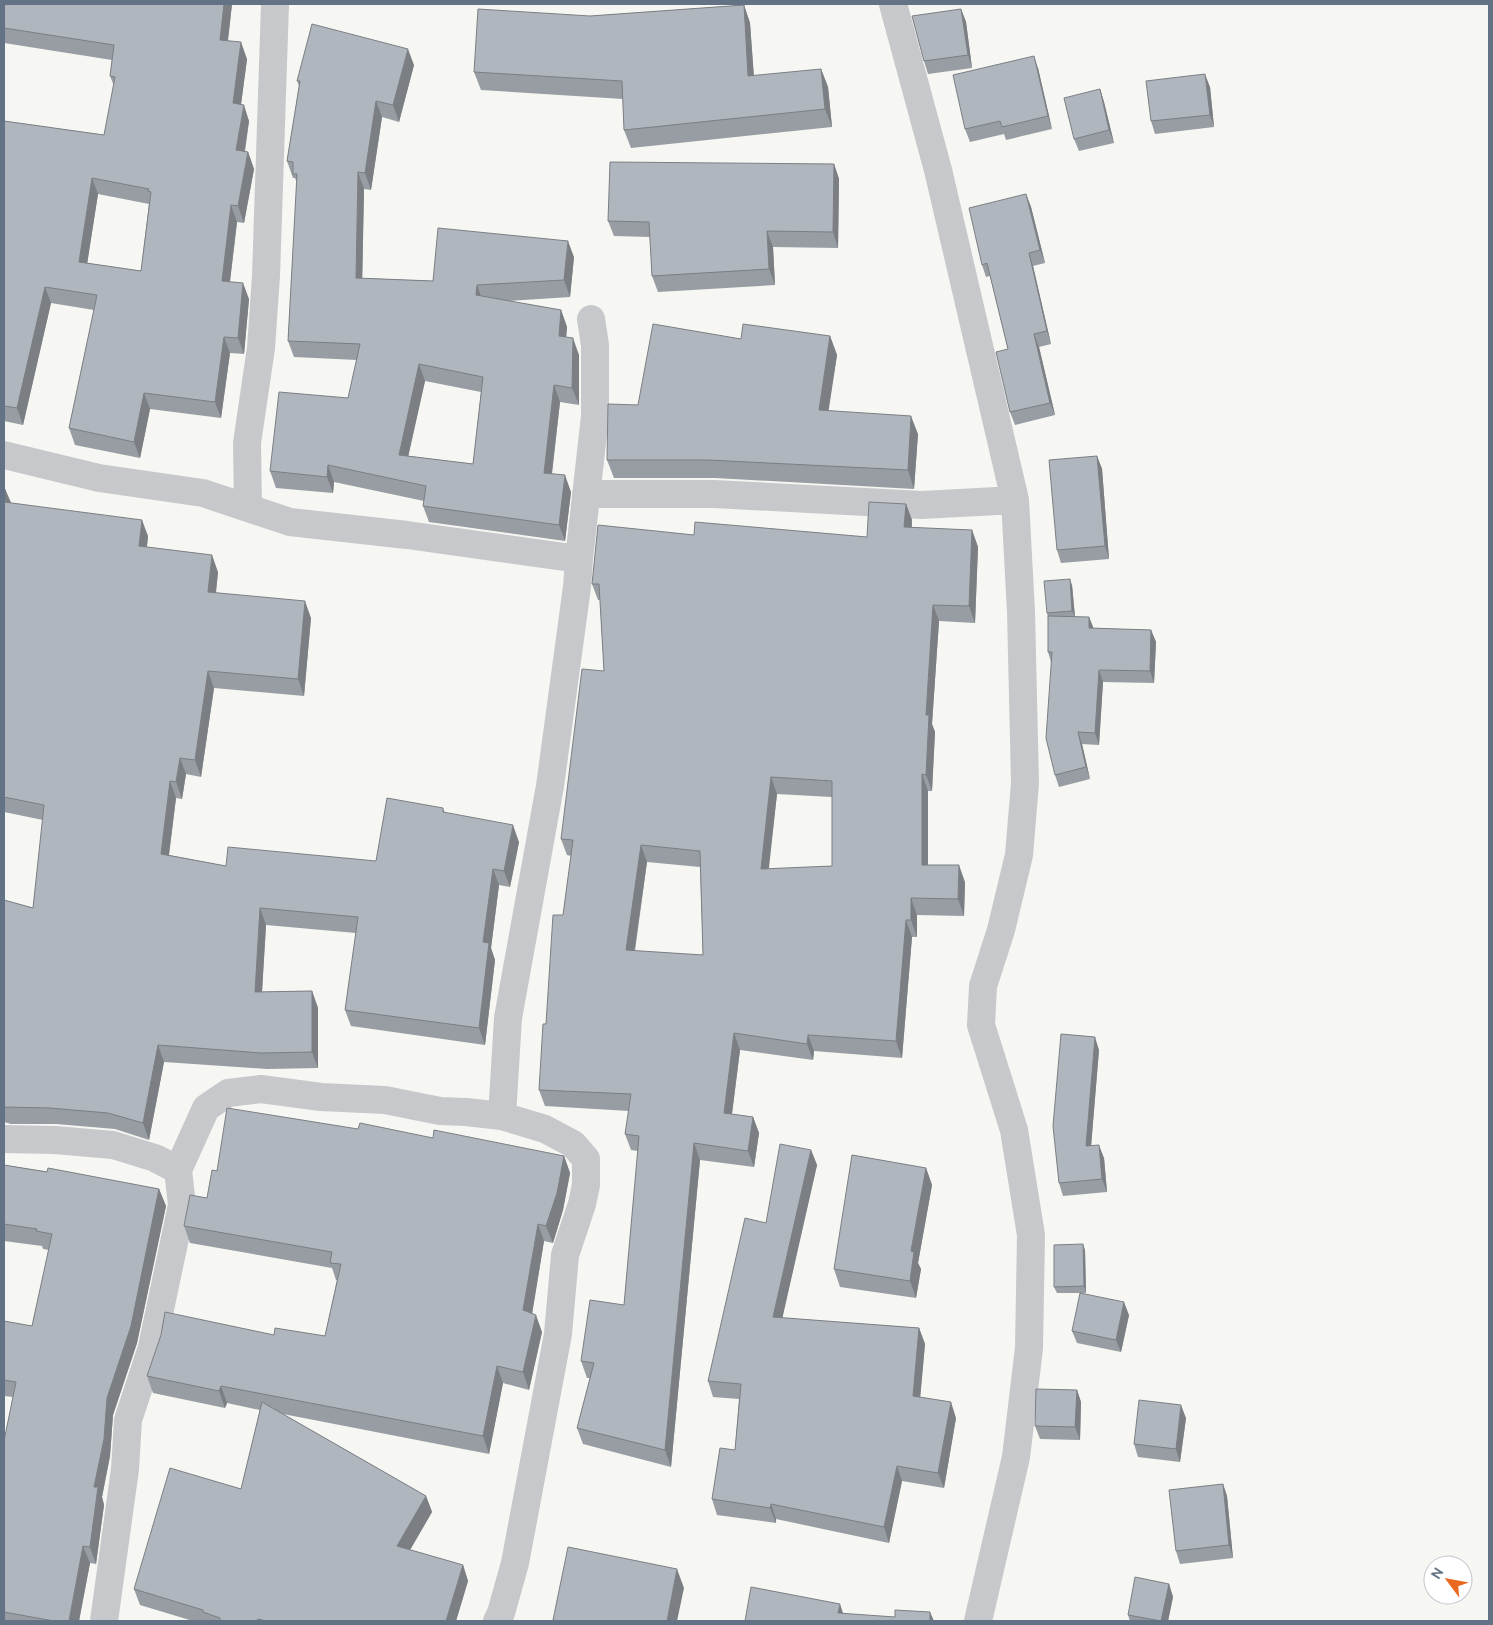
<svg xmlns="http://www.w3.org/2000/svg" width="1493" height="1625" font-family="Ubuntu,sans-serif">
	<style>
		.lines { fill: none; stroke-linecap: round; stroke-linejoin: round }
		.minor { stroke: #c6c8cc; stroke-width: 28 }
		.wall { fill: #979da3; fill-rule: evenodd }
		.shaded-wall { fill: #7b7f84 }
		.building { fill: #b0b6bd; stroke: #7b7f84; fill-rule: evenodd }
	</style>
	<rect width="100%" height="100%" fill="#f6f6f2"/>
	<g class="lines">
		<!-- minor -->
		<path class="minor" d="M893 4 938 170 1015 500 1021 612 1025 783 1019 855 1001 930 983 986 981 1025 1014 1130 1031 1235 1029 1348 1016 1457 978 1621
			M4 455 99 478 203 493 290 522 407 535 579 559
			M586 494H714L922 505 1015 500
			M248 508 247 443 261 348 266 276 275 4
			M502 1116 508 1018 550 786 577 587 579 559 595 416V345L591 319
			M4 1139 55 1140 113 1145 155 1158 178 1170 182 1205 152 1347 128 1420 125 1469 104 1621
			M178 1170 206 1108 228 1093 261 1089 321 1097 385 1100 440 1111 466 1112 502 1116 545 1129 573 1144 586 1159V1185L582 1204 565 1255 558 1334 515 1563 501 1613 497 1621"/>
	</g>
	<!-- wall -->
	<path class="wall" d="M4 4H232L228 41 247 59 241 105 249 121 245 152H248L254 169 244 223 237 222 230 282 249 299 244 354 230 353 221 418 150 409 140 458 75 445 69 428 94 310 51 303 23 425 4 421V121L104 135 114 86 110 76 112 60 4 43ZM98 194 149 204 141 271 87 263Z
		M744 5 750 23 754 76 821 69 828 87 832 127 631 148 624 130 623 99 481 90 474 72 590 16Z
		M961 9 966 22 972 68 928 74 924 61Z
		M414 65 399 122 382 117 371 190 364 189 362 278 433 281 574 257 570 297 507 301 561 310 567 327 566 337 579 355V405L560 402 552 474 571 492 565 541 429 522 423 506 424 501 334 482 333 493 276 488 270 471 348 398 357 360 294 357 288 341 297 183 295 178H293L287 161 299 86 297 81ZM425 381 481 392 473 464 408 456Z
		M1038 68 1052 129 1006 140 1004 134 970 142 965 129Z
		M1210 87 1214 127 1155 134 1151 121Z
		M1100 89 1104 102 1114 143 1079 151 1074 139Z
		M834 164 839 179 838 248 773 247 775 285 658 292 652 276 650 237 614 236 608 221Z
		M1026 194 1031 207 1045 263 1033 266 1051 344 1039 347 1055 415 1015 425 1010 412 1008 349 990 276 986 277 982 265Z
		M830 336 837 355 828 410 918 434 914 489 715 478H614L607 460 638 405 741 339Z
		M1097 456 1102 469 1109 559 1061 563 1057 550Z
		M4 488 5 489 11 503 148 536 147 547 218 572 216 593 311 618 304 696 214 688 201 777 186 774 182 799 176 798 169 855 226 866 376 861 443 808 445 813 519 842 510 887 499 885 491 948 495 960 485 1045 351 1026 345 1010 356 933 266 925 262 992 312 991 318 1008V1068L267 1069 164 1062 149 1140 115 1129 56 1124H11L4 1122V900L33 908 43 820 4 812Z
		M906 504 912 520V528L972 530 978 547 975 623 939 621 932 724 935 732 932 791H928V865L965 882 964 916 917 915V937H912L902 1058 814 1051 813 1060 740 1050 732 1114 753 1117 759 1133 754 1167 700 1160 671 1467 583 1444 577 1428 590 1378H587L581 1361 624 1305 638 1151 631 1150 625 1134 629 1111 545 1106 539 1090 546 1024 563 915 571 856 567 855 561 839 604 671 600 600H598L592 584 694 535 867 537ZM777 794 832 797V866L768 869ZM647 862 700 867 703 955 635 951Z
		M1072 585 1075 617H1089L1093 628 1151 630 1156 642 1154 683 1103 682 1099 745 1082 744 1090 779 1059 787 1055 775 1051 662 1048 652V618L1047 613Z
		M1099 1050 1091 1146 1104 1158 1107 1192 1063 1196 1059 1183Z
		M358 1129 564 1156 570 1173 563 1210 553 1243 544 1241 532 1313 542 1332 529 1390 503 1383 489 1454 283 1414 426 1496 432 1512 410 1550 463 1565 468 1581 456 1621H193L140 1605 134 1589 241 1489 260 1410 227 1403 225 1408 153 1393 147 1376 274 1335 325 1336 337 1280H336L332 1268 190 1243 184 1226 207 1198 217 1171Z
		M811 1150 817 1165 782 1318 919 1328 925 1344 920 1397 956 1418 944 1488 902 1481 889 1543 776 1519V1523L717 1515 712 1499 735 1450 739 1399 713 1397 708 1381 766 1223Z
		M4 1165 159 1189 166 1206 137 1343 113 1415 110 1456 102 1497 104 1505 96 1564 90 1563 79 1621H4V1441L13 1397 4 1396V1321L32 1326 49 1250 43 1249 42 1246 4 1241Z
		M926 1168 932 1185 918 1263 921 1269 916 1298 840 1287 834 1269Z
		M1085 1250 1086 1293H1057L1054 1287Z
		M1129 1315 1121 1352 1077 1343 1072 1331Z
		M1077 1390 1081 1402 1080 1440 1040 1439 1035 1426Z
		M1186 1418 1180 1462 1138 1457 1134 1444Z
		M1223 1484 1227 1496 1233 1558 1180 1564 1176 1551Z
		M1169 1584 1173 1597 1168 1621H1130L1128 1615Z"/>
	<!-- shaded-wall -->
	<path class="shaded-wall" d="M224 4H232L226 56 220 40Z
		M744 5 750 23 755 94 748 76Z
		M961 9 966 22 972 68 968 55Z
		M241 42 247 59 239 119 233 103Z
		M408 49 414 65 399 122 393 105Z
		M1034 56 1038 68 1052 129 1048 116Z
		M821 69 828 87 832 127 825 109Z
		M1205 74 1210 87 1214 127 1210 115Z
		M1100 89 1104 102 1114 143 1109 130Z
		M376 101 382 117 371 190 365 173Z
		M244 105 249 121 242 167 236 150Z
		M248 152 254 169 244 223 238 206Z
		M834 164 839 179 838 248 833 232Z
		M358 172 364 189 362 294 356 278Z
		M92 178 98 194 85 278 79 262Z
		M1026 194 1031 207 1045 263 1040 250Z
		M231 205 237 222 228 297 222 281Z
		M767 231 773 247 775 285 769 269Z
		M568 241 574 257 570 297 564 280Z
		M1029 253 1033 266 1051 344 1047 331Z
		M243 283 249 299 244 354 238 338Z
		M477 285 483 302 476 295Z
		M45 287 51 303 23 425 17 408Z
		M561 310 567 327 565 352 559 336Z
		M1034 334 1039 347 1055 415 1050 403Z
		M830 336 837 355 826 428 819 410Z
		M224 337 230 353 221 418 215 402Z
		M573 338 579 355V405L572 388Z
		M419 364 425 381 405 471 399 455Z
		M554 385 560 402 550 489 544 473Z
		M144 393 150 409 140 458 134 442Z
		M911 416 918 434 914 489 908 470Z
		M1097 456 1102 469 1109 559 1105 546Z
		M328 465 334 482 333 493 327 477Z
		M565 475 571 492 565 541 559 525Z
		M5 489 12 505 4 502Z
		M906 504 912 520 910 544 904 527Z
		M142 520 148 536 145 563 139 546Z
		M972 530 978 547 975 623 969 606Z
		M212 555 218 572 214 609 208 592Z
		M1070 579 1072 585 1075 617 1072 611Z
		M305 601 311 618 304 696 298 679Z
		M933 605 939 621 932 724 935 732 932 791 926 775V715Z
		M1089 617 1094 629 1089 628Z
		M1151 630 1156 642 1154 683 1150 671Z
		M1099 670 1103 682 1099 745 1095 733Z
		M208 671 214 688 201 777 195 760Z
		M1078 732 1082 744 1090 779 1086 767Z
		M180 758 186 774 182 799 176 782Z
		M922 774 928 791V881L922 865Z
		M771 777 777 794 767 886 761 869Z
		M170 781 176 798 167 870 161 854Z
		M513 825 519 842 510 887 504 871Z
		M641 845 647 862 632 967 626 950Z
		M959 865 965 882 964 916 958 899Z
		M493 869 499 885 491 948 495 960 485 1045 479 1028 483 942Z
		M911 898 917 915V937L911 920Z
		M260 908 266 925 261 1008 255 992Z
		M906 920 912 937 902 1058 896 1041Z
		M312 991 318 1008V1068L312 1052Z
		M734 1033 740 1050 730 1129 724 1113Z
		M808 1035 814 1051 813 1060 807 1044Z
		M1095 1037 1099 1050 1090 1159 1086 1146Z
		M158 1045 164 1062 149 1140 143 1123Z
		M753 1117 759 1133 754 1167 748 1151Z
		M694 1143 700 1160 671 1467 665 1450Z
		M1099 1145 1104 1158 1107 1192 1102 1179Z
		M811 1150 817 1165 779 1333 773 1317Z
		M564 1156 570 1173 563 1210 553 1243 546 1226Z
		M926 1168 932 1185 918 1263 921 1269 916 1298 910 1281 911 1251Z
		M159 1189 166 1206 137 1343 113 1415 110 1456 102 1497 104 1505 96 1564 90 1547 94 1487 107 1398Z
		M538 1224 544 1241 530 1327 523 1310Z
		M1083 1244 1085 1250 1086 1293 1084 1286Z
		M1124 1302 1129 1315 1121 1352 1116 1340Z
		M536 1315 542 1332 529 1390 523 1372Z
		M919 1328 925 1344 919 1411 913 1396Z
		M497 1366 503 1383 489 1454 483 1436Z
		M221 1386 227 1403 225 1408 219 1391Z
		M1077 1390 1081 1402 1080 1440 1075 1427Z
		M951 1402 956 1418 944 1488 938 1473Z
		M1181 1405 1186 1418 1180 1462 1176 1449Z
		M897 1466 902 1481 889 1543 884 1527Z
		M1223 1484 1227 1496 1233 1558 1229 1545Z
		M426 1496 432 1512 403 1562 397 1546Z
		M771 1504 776 1519V1523L770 1508Z
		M83 1546 90 1563 79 1621H69Z
		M463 1565 468 1581 456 1621H446Z
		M677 1569 684 1588 677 1621H667Z
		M1169 1584 1173 1597 1168 1621H1161Z
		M840 1604 844 1616 838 1613Z
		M930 1612 934 1621H930Z"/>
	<!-- building -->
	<path class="building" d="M4 4H224L220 40 241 42 233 103 244 105 236 150 248 152 238 206 231 205 222 281 243 283 238 338 224 337 215 402 144 393 134 442 69 428 97 295 45 287 17 408 4 406V121L104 135 115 77 110 76 114 45 4 28ZM92 178 149 189 148 191 151 192 141 271 79 262Z
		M744 5 748 76 821 69 825 109 624 130 622 81 474 72 478 9 590 16Z
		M961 9 968 55 924 61 912 16Z
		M312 24 408 49 393 105 376 101 365 173 358 172 356 278 433 281 438 228 568 241 564 280 477 285 476 295 561 310 559 336 573 338 572 388 554 385 544 473 565 475 559 525 423 506 426 486 328 465 327 477 270 471 279 392 348 398 360 344 288 341 297 174H293V162L287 161 300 81H297ZM419 364 483 377 473 464 399 455Z
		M1034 56 1048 116 1002 127 1000 121 965 129 953 75Z
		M1205 74 1210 115 1151 121 1146 81Z
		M1100 89 1109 130 1074 139 1064 98Z
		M610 162 834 164 833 232 767 231 769 269 652 276 649 222 608 221Z
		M1026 194 1040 250 1029 253 1047 331 1034 334 1050 403 1010 412 996 352 1008 349 987 263 982 265 969 208Z
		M653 324 741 339 743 324 830 336 819 410 911 416 908 470 708 460H607L608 404 638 405Z
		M1097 456 1105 546 1057 550 1049 460Z
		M4 488 5 489 4 502 142 520 139 546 212 555 208 592 305 601 298 679 208 671 195 760 180 758 176 782 170 781 161 854 226 866 228 847 376 861 387 798 443 808V812L513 825 504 871 493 869 483 942 489 943 479 1028 345 1010 358 917 260 908 255 992 312 991V1052L261 1053 158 1045 143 1123 108 1113 50 1108 4 1107V900L33 908 44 805 4 797Z
		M869 502 906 504 904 527 972 530 969 606 933 605 926 715H929L926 775 922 774V865H959L958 899 911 898V920H906L896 1041 808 1035 807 1044 734 1033 724 1113 753 1117 748 1151 694 1143 665 1450 577 1428 594 1363 581 1361 590 1300 624 1305 639 1136 625 1134 631 1094 539 1090 543 1024H546L553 915H563L573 840 561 839 582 669 604 671 599 584H592L598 525 694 535 695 522 867 537ZM771 777 832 781V866L761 869ZM641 845 700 851 703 955 626 950Z
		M1070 579 1072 611 1047 613 1044 581Z
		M1048 616 1089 617V628L1151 630 1150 671 1099 670 1095 733 1078 732 1086 767 1055 775 1046 738 1052 652H1048Z
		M1061 1034 1095 1037 1086 1146 1099 1145 1102 1179 1059 1183 1053 1126Z
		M227 1108 358 1129 360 1123 433 1138 434 1130 564 1156 557 1193 546 1226 538 1224 523 1310 536 1315 523 1372 497 1366 483 1436 221 1386 219 1391 147 1376 161 1335 165 1312 274 1335 275 1328 325 1336 341 1264 330 1263 332 1252 184 1226 190 1195 207 1198 212 1170 217 1171Z
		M780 1144 811 1150 773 1317 919 1328 913 1396 951 1402 938 1473 897 1466 884 1527 771 1504 770 1508 712 1499 720 1448 735 1450 741 1384 708 1381 745 1218 766 1223Z
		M852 1155 926 1168 911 1251 914 1252 910 1281 834 1269Z
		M4 1165 47 1172 48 1168 159 1189 131 1326 107 1398 104 1439 94 1487H98L90 1547 83 1546 69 1621H54L4 1612V1441L16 1382 4 1380V1321L32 1326 52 1234 36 1231 37 1229 4 1224Z
		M1083 1244 1084 1286 1054 1287V1245Z
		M1080 1293 1124 1302 1116 1340 1072 1331Z
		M1036 1389 1077 1390 1075 1427 1035 1426Z
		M1139 1400 1181 1405 1176 1449 1134 1444Z
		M262 1402 426 1496 397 1546 463 1565 446 1621H266L258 1619 257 1621H220V1618L203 1612V1610L134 1589 170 1468 241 1489Z
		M1223 1484 1229 1545 1176 1551 1169 1490Z
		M568 1547 677 1569 667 1621H560L553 1620Z
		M1135 1577 1169 1584 1161 1621 1128 1615Z
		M751 1587 840 1604 838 1613 895 1617V1610L930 1612V1621H745Z"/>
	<!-- border -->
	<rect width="1493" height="1625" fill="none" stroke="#647285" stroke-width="10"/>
	<!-- north arrow -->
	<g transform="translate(1448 1580) rotate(302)"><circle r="24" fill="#ffffff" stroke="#c1c7ce"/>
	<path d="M0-4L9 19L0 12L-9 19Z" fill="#e96920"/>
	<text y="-8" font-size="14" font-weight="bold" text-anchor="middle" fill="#647285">N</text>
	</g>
</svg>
